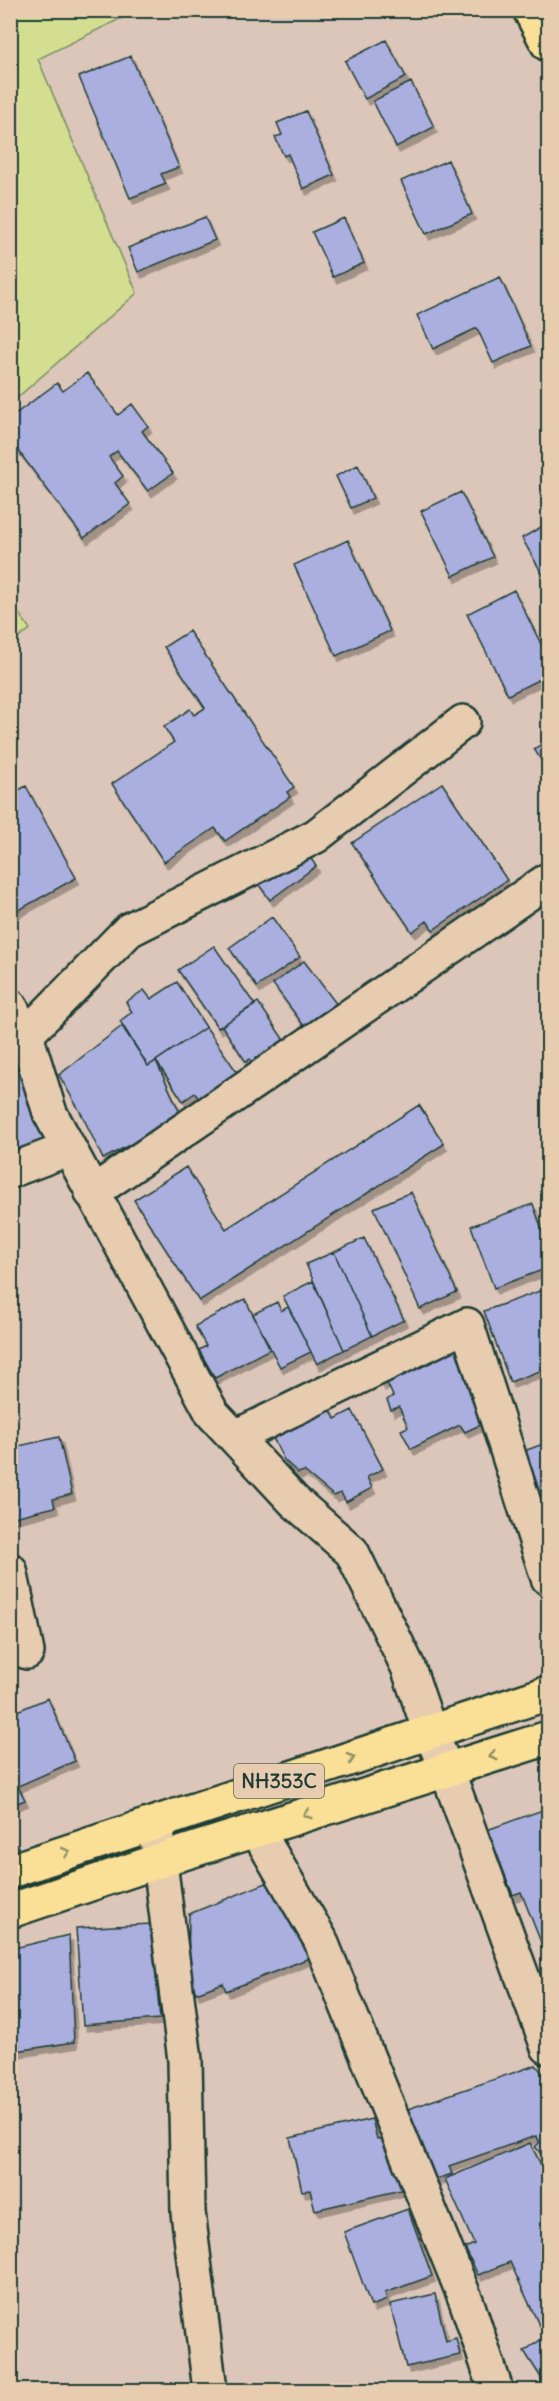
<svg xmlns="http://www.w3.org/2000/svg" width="559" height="2401" font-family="Delius,sans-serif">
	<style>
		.green { fill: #d3de91; stroke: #798e62; stroke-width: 1.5 }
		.building { fill: #abafe0; stroke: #1f3d34; stroke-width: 1.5; filter: url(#shadow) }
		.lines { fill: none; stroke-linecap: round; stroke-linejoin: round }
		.minor-casing { stroke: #1f3d34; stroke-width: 38 }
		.highway-casing { stroke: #1f3d34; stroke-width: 38 }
		.minor { stroke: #e8ccaf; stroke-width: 33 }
		.highway { stroke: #fadf96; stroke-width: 33 }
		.oneway { stroke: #8c8e65 }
		.labels { text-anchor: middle; stroke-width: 5; stroke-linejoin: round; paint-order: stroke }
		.shield { fill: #e8ccaf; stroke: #5b6859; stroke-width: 1.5 }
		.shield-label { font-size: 20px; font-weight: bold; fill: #1f3d34 }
	</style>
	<defs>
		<filter id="shadow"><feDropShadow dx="3.5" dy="6" stdDeviation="0" flood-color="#0004"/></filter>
	</defs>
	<rect width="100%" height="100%" fill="#dcc6b9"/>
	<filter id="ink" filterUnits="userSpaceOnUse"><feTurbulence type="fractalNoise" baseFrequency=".0167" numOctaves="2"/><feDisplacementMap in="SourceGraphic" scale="12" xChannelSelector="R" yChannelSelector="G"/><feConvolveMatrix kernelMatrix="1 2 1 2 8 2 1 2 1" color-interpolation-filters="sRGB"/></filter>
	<g filter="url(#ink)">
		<!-- green -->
		<path class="green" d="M11 10 136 11 38 59 137 293 11 403Z
			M11 602 30 629 11 644H10Z"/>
		<!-- building -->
		<path class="building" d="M386 40 406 77 365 99 345 61Z
			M131 56 179 167 161 174 166 184 130 198 79 77Z
			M411 82 434 127 396 147 373 101Z
			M306 111 334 175 303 189 288 154 284 156 275 137 282 135 277 123Z
			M448 160 472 214 426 234 401 181Z
			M205 217 215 240 138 272 128 248Z
			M344 218 364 263 333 277 312 232Z
			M500 277 531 346 493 363 477 328 433 349 417 315Z
			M87 373 118 415 132 404 148 426 142 431 173 473 148 491 117 451 109 457 123 476 115 483 130 504 84 538 10 440V418L57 383 63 391Z
			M358 465 373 498 351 508 336 476Z
			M461 492 493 557 453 576 421 511Z
			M548 523V575L544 577 522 538Z
			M348 540 390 631 336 656 294 565Z
			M514 590 548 658V675L508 695 467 614Z
			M189 631 294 787 287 792 290 797 225 841 215 828 164 862 112 784 174 742 164 727 190 709 194 715 205 708 164 647Z
			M548 740V770L534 749Z
			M442 783 507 880 433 930 427 921 412 932 352 843Z
			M26 786 76 878 10 915V795Z
			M304 849 316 866 270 900 257 882Z
			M272 917 300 957 257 987 229 948Z
			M214 946 255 1005 218 1028 178 970Z
			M304 961 341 1010 310 1034 273 984Z
			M177 982 206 1027 148 1066 120 1021 132 1012 126 1002 144 990 151 999Z
			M258 1002 290 1049 258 1071 250 1059 246 1062 222 1026Z
			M122 1026 148 1066 156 1061 182 1117 103 1159 82 1115 59 1075Z
			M206 1027 243 1081 204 1107 195 1093 183 1101 156 1061Z
			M15 1060 50 1146 10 1162V1062Z
			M419 1105 444 1144 199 1301 134 1200 186 1167 226 1229Z
			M411 1192 457 1292 420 1309 374 1208Z
			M533 1204 548 1247V1268L494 1288 471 1226Z
			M364 1238 404 1320 372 1336 334 1252Z
			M334 1252 372 1336 344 1350 306 1264Z
			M313 1281 344 1350 317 1364 283 1296Z
			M548 1288V1368L510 1382 484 1311Z
			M245 1299 270 1349 215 1378 199 1350 206 1346 195 1326Z
			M277 1302 281 1311 288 1307 311 1352 280 1367 253 1314Z
			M453 1343 465 1355 482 1424 465 1432 460 1425 411 1449 401 1430 408 1427 399 1407 391 1410 387 1400 393 1396 387 1383 382 1385 377 1375Z
			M329 1406 335 1419 352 1410 383 1469 367 1477 372 1488 346 1502 341 1493 334 1496 304 1471 298 1473 284 1460 272 1436Z
			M59 1437 72 1494 53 1499 55 1507 10 1518V1448Z
			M548 1442V1539L519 1453Z
			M48 1698 75 1761 18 1786 25 1800 10 1806V1714Z
			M548 1808V1960L521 1892 513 1895 487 1830Z
			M281 1877 312 1957 226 1991 223 1983 196 1993 188 1975 189 1914Z
			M151 1924 160 2019 83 2025 76 1928Z
			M69 1935 74 2042 10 2052V1949Z
			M536 2065 548 2080V2160L535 2147 540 2142 536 2136 449 2166 452 2174 430 2181 405 2110Z
			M372 2119 377 2139 388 2137 401 2190 315 2210 310 2190 302 2191 290 2138Z
			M530 2143 548 2179V2321L539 2325 510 2262 478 2275 465 2248 474 2244 445 2179Z
			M408 2209 432 2276 385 2293 387 2300 371 2306 344 2232Z
			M435 2294 446 2341 456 2338 460 2355 406 2367 390 2304Z
			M548 2335V2388L524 2351Z"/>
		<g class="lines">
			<!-- minor casing -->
			<g class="minor-casing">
				<path id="minor" d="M10 1006 26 1035 129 930 316 836 463 722
					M26 1035 50 1113 212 1413 294 1501 352 1552 408 1667 430 1732 447 1770 548 2047
					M10 1171 68 1149
					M92 1193 548 880
					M235 1437 467 1325 548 1578
					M10 1570 27 1652
					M155 1823 185 2060 188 2212 210 2390
					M257 1830 320 1939 467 2303 496 2390"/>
			</g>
			<!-- highway casing -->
			<g class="highway-casing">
				<path id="highway" d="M530 10 548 44
					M10 1871 548 1693
					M10 1911 158 1861 548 1738"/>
			</g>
			<!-- minor -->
			<use href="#minor" class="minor"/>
			<!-- highway -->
			<use href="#highway" class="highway"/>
		</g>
		<!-- one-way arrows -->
		<defs><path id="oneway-chevron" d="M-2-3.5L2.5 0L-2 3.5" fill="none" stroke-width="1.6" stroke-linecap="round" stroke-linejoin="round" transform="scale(1.5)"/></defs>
		<g class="oneway">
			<use href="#oneway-chevron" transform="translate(493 1756) rotate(163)"/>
			<use href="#oneway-chevron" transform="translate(351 1758) rotate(-18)"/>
			<use href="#oneway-chevron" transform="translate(307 1814) rotate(163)"/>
			<use href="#oneway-chevron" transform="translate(66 1852) rotate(-18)"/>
		</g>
	</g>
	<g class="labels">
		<!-- shield labels -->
		<rect class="shield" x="234" y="1764" width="90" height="34" rx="4.5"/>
		<g class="shield-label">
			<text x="279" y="1788">NH353C</text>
		</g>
	</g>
	<!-- margin -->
	<rect width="559" height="2401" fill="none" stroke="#e8ccaf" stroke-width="36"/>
	<rect x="18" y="18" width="523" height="2365" fill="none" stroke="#1f3d34" stroke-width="2" filter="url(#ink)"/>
</svg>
